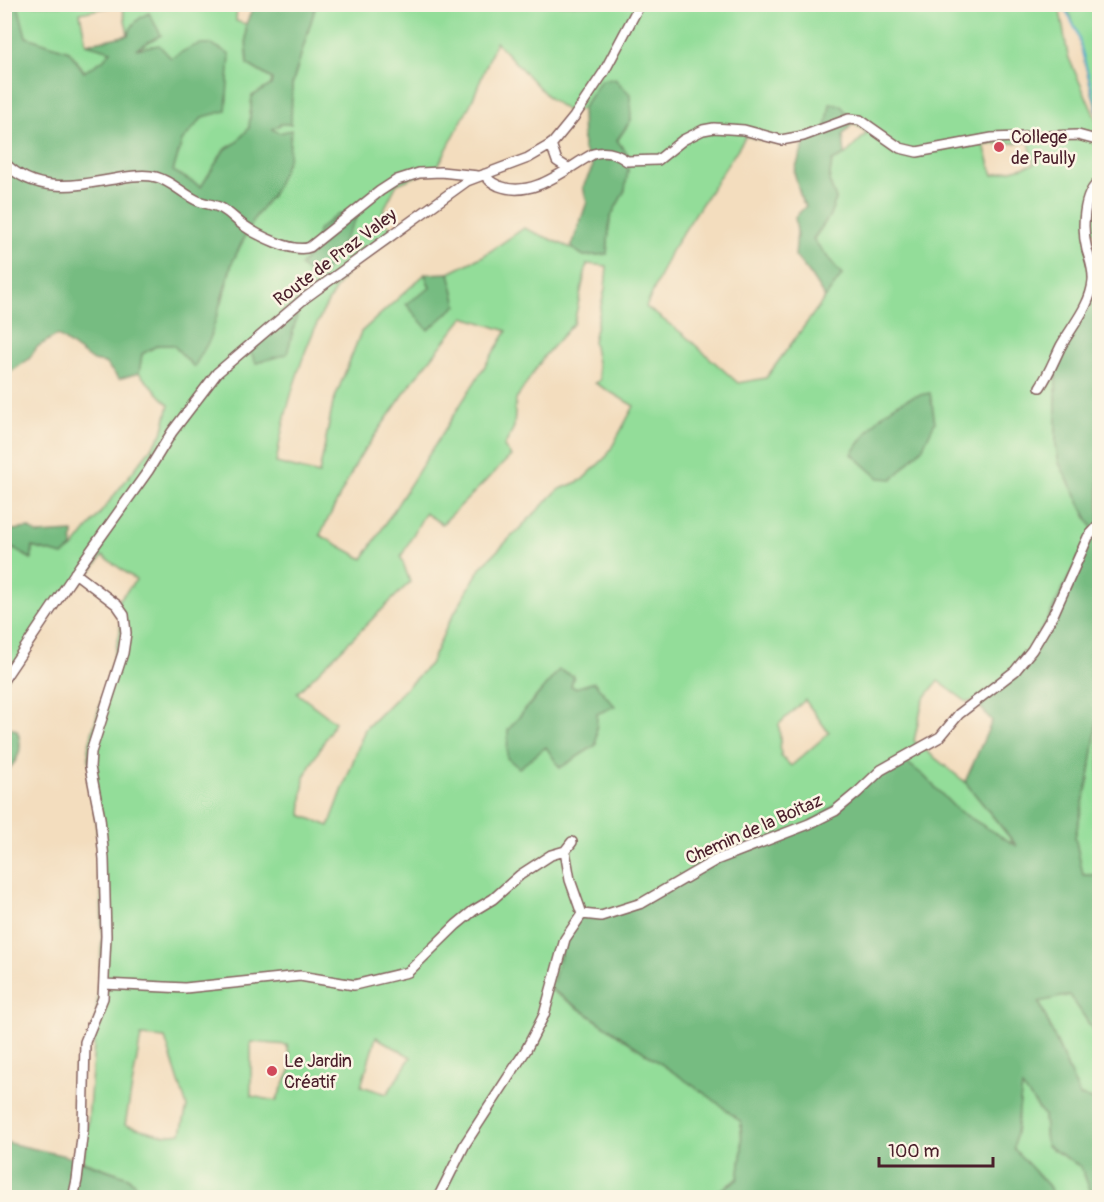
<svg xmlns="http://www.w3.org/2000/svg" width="1104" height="1202" font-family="Pangolin,sans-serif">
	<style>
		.green { fill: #93dd99; stroke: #6e7e62; stroke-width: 1.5; fill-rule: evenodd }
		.forest { fill: #76bc81; stroke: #606e56; stroke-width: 1.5 }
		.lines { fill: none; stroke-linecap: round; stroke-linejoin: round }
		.stream { stroke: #53aad0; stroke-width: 2 }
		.minor-casing { stroke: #85625e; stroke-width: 12 }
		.minor { stroke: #fff; stroke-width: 9 }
		.poi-dot { fill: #d1495b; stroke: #fcf5e5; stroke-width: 2 }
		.labels { text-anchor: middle; stroke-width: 5; stroke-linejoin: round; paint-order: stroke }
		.poi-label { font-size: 18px; fill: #4a1f2b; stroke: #fcf5e5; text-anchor: start }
		.street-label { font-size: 18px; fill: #4a1f2b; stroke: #fcf5e5 }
	</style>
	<rect width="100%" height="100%" fill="#fcf5e5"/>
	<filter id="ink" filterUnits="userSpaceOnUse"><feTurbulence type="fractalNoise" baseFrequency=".0167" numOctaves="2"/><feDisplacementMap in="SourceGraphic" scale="12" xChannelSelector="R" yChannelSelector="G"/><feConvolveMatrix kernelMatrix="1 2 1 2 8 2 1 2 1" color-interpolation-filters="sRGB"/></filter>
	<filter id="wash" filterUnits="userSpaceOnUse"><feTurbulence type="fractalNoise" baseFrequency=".008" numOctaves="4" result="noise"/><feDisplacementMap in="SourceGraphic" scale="24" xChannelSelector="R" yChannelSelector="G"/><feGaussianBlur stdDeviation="1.35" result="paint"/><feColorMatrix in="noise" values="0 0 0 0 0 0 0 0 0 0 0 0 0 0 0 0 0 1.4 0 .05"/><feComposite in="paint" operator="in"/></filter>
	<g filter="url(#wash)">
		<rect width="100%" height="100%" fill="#f3ddbe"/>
		<!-- green -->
		<path class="green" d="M17 5H119L80 13 86 44 112 50 103 60 85 72 69 51 26 37Z
			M122 5H237L236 21 246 24 247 64 272 79 271 85 252 97 249 128 236 143 224 150 201 187 173 171 182 141 203 117 171 58 133 50 161 35 131 28 128 35Z
			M316 5H1059L1068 56 1099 126V230L1090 233 1095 270 1087 298 1056 361V445L1059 463 1093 529 1063 595 1015 671 975 701 967 702 938 681 923 700 914 741 965 782 1018 848 957 810 923 775 858 792 551 990 710 1097 741 1122 742 1150 738 1179 709 1198H146L128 1177 83 1161 87 1136 102 939 101 867 88 748 120 633 121 616 114 606 136 580 103 556 80 584 73 586 67 592 19 660 5 684V544L31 559V547L63 555 73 548 162 434 169 405 139 373 142 354 158 345H173L222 302 232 263 253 220 274 192 291 131 279 133 271 129 281 124H291L292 85ZM496 42 549 98 569 112 582 109 631 120 617 141 625 190 610 218 607 254 584 256 571 248 524 228 483 256 449 273 457 305 430 288 425 274 361 332 333 403 319 474 276 463C286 400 309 323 348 271 358 259 382 245 396 235L381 215 397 184 437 168 472 101ZM830 105 867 133 845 155 832 161 829 181 836 199 829 217 813 240 842 275 766 378 738 383 683 334 646 307 671 251 746 136 779 145 826 129ZM1029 142 1034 164 993 175 984 145ZM587 264 607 266 605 289 593 341 600 380 595 383 634 406 607 456 582 480 558 490 481 567 448 624 430 664 365 729 329 826 301 815 304 777 335 722 297 693 410 582 401 557 425 513 442 524 511 456 504 447 514 427 516 399 545 355 574 323ZM464 317 507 331 363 559 320 535 359 458 413 381ZM559 671 571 686 575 688 560 767 525 709ZM805 700 829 733 791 766 781 756 779 724ZM141 1036 165 1038 187 1107 181 1133 164 1135 125 1125ZM376 1037 411 1057 387 1094 361 1086ZM251 1042 287 1045 292 1067 276 1101 251 1096Z
			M1065 5H1099V120L1077 32Z
			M1099 709V875H1083L1075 837 1089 777Z
			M1070 995 1097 1036 1100 1044 1099 1101 1080 1096 1039 1001Z
			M1022 1086 1044 1115 1046 1145 1081 1167 1093 1197H1055L1048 1185 1013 1149Z"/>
		<!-- forest -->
		<path class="forest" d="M5 5H18L26 37 69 51 84 72 103 60 111 51 86 44 128 35C132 24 138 18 149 13L161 35 136 49 159 45 171 58C197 44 204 36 230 55L226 111 203 117 182 141 173 171 201 187 224 150 236 143 249 128 252 96 271 85 272 79 247 64 246 24 254 5H316L292 85 291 124H281L272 129 279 133 291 130 289 157 274 192 253 220 232 263 210 339 194 367 173 345H158L142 354 139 373 119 379 105 363 93 361 57 335 37 347 29 359 5 376Z
			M615 79 630 94 631 120 617 140 630 158 625 190 610 218 607 254 584 256 571 248 587 202 583 187 593 166 583 148 582 109 601 80Z
			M830 104 841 105 853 123 843 135 845 155 832 161 829 181 836 199 829 217 813 239 842 275 825 298 809 273 795 256 797 232 795 217 806 206 802 201 794 172 808 134 826 129Z
			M353 209 356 219 319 282 300 266 316 247 318 230 334 217Z
			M449 273 457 305 428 330 406 304 430 288 425 274Z
			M1099 296V709L1089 777 1075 837 1083 875H1099V1044L1097 1036 1070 995 1039 1002 1080 1096 1099 1101V1197H1093L1081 1167 1046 1145 1044 1115 1022 1087 1014 1149 1048 1185 1055 1197H709L738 1179 742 1150 741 1122 710 1097 551 989 565 939 582 914 619 912 716 860 809 824 901 758 923 775 957 810 1017 846 965 782 992 721 975 701 1015 671 1032 650 1093 529 1059 463 1056 445V361L1087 298Z
			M291 313 297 316 287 354 256 363 249 349Z
			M930 393 935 422 923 447 893 479 879 478 852 454C874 421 890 399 930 393Z
			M28 528 38 534 73 532 72 548 63 555 32 547V559L5 544V531Z
			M559 670 574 676 571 686 575 688 594 682 615 706 597 714 596 745 560 768 546 747 519 768 507 758 508 730Z
			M5 727 17 730C24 749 19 760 5 773Z
			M4 1142 66 1156 128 1177 146 1197H5Z"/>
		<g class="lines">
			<!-- stream -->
			<path class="stream" d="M1063 4 1077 32 1100 120"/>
		</g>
	</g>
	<g filter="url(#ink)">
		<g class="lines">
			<!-- minor casing -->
			<g class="minor-casing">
				<path id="minor" d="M551 144 557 161 568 168
					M4 162C36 196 79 185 120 178 131 176 145 174 156 177 171 181 182 193 196 200 204 204 213 204 221 208 229 212 236 220 243 225 257 235 294 254 310 247L380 191 397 180 419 173 441 172 478 176
					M485 174C488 181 493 183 499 186 533 199 565 169 593 154 606 150 616 153 627 161L658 160 683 140 703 130 714 128 744 130 781 140 803 136 849 119 860 120 900 148 917 152 992 138 1078 135 1100 141
					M1040 387C1049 374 1054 360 1061 346 1072 326 1091 305 1093 281 1094 270 1090 260 1087 250 1082 230 1082 194 1100 181
					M4 679 80 566 148 471 172 432 217 373 305 298 467 181 528 158 552 144 574 117 604 72 640 4
					M565 851 570 880 582 914
					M582 914 601 916 642 903 716 860 809 824 835 811 858 792 881 770 940 737 959 714 1015 671 1032 650 1053 615 1088 537 1100 524
					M104 984 185 988 300 976 354 985 408 972 456 925 473 911 493 899 520 875 551 855 565 851 572 842
					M73 1198 77 1180 83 1129 85 1042 103 998 106 936 104 859 100 818 90 767 91 752 123 653 126 633 124 615 117 605 75 573
					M438 1198 465 1144 526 1050 544 1015 565 939 582 914"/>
			</g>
			<!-- minor -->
			<use href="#minor" class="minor"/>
		</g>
	</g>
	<!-- markers -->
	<g class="poi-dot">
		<circle cx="999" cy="147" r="6"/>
		<circle cx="272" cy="1071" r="6"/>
	</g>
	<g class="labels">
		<!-- poi labels -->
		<g class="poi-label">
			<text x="1011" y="143">College<tspan x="1011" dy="21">de Paully</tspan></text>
			<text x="284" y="1067">Le Jardin<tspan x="284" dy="21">Créatif</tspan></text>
		</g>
		<!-- street labels -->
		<g class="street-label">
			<text transform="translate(335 257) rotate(-37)" y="6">Route de Praz Valey</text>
			<text transform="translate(754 829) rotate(-24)" y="6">Chemin de la Boitaz</text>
		</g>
	</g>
	<!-- margin -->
	<rect width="1104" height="1202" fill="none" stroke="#fcf5e5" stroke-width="24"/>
	<!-- scale -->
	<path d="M879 1157v9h114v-9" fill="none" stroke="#4a1f2b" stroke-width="3"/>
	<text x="888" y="1157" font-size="18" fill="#4a1f2b" stroke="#fcf5e5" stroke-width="4.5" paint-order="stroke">100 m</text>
</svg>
